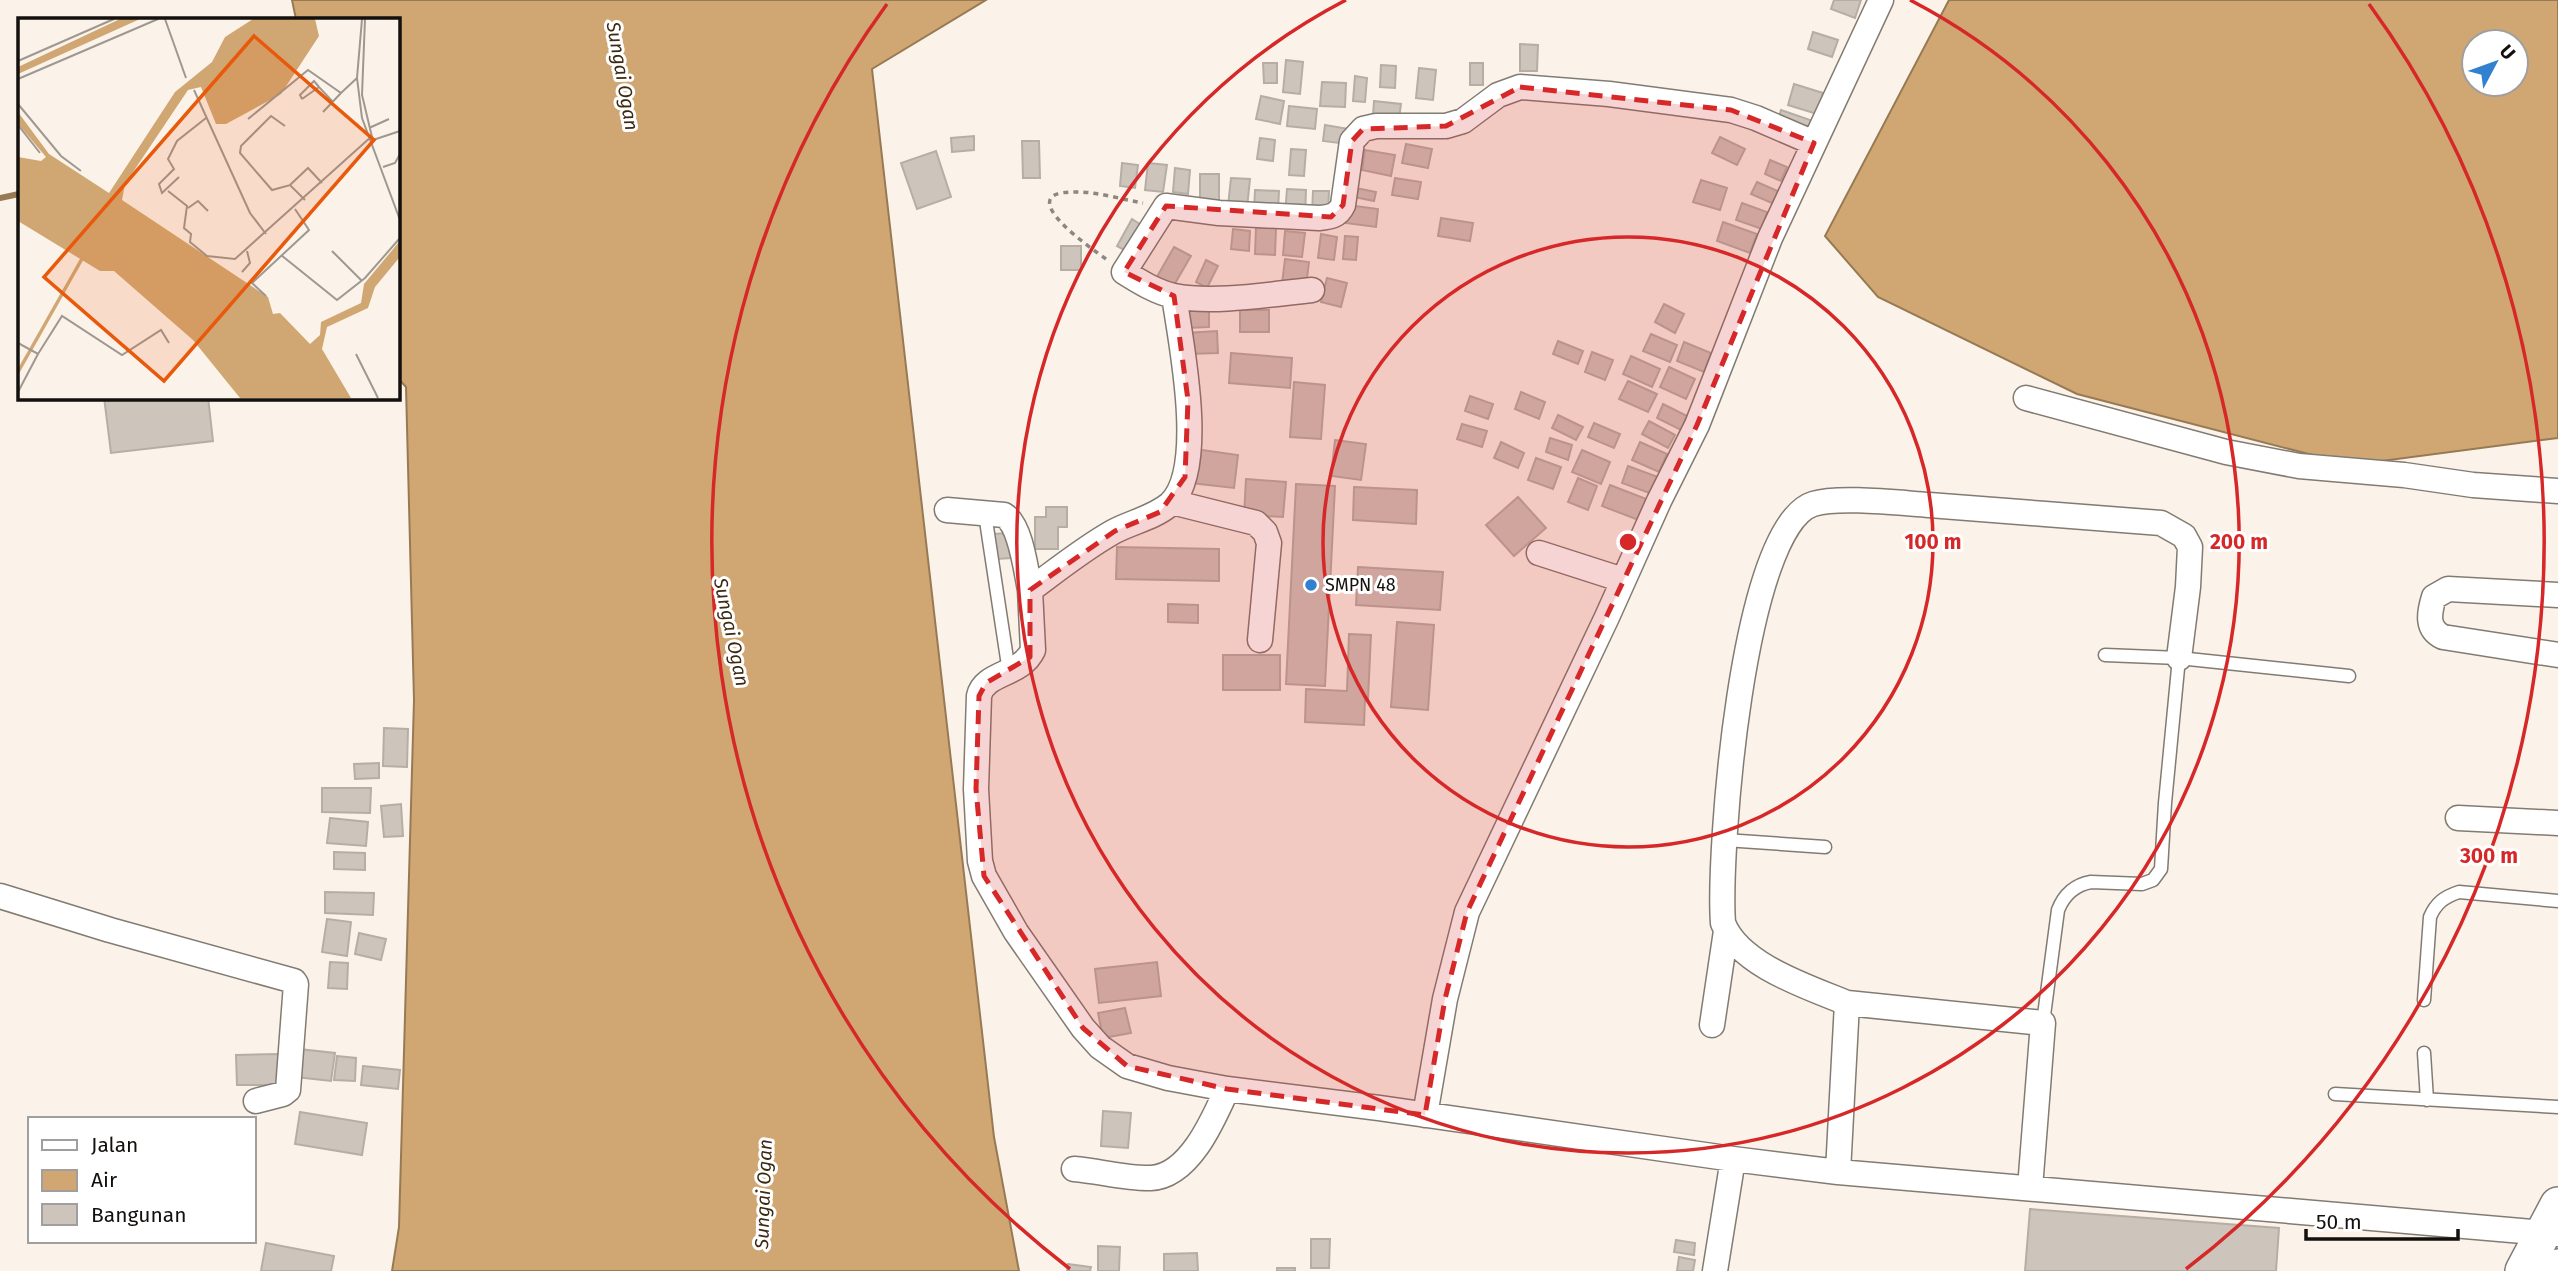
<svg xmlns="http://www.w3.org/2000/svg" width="2558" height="1271" font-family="'Fira Sans',sans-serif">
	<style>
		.water { fill: #d0a773; stroke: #977a54; stroke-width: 2; fill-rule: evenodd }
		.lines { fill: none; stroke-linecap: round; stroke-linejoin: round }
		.stream { stroke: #977a54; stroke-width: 6 }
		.building { fill: #cdc5bb; stroke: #b6aea5; stroke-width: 2 }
		.lane-casing { stroke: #827b72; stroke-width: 15 }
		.street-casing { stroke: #827b72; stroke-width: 27 }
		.secondary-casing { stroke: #827b72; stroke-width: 38 }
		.path { stroke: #8d8781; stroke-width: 3.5; stroke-dasharray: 5 5; stroke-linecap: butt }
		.lane { stroke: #fff; stroke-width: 12 }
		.street { stroke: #fff; stroke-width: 24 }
		.secondary { stroke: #fff; stroke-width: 35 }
		.marked { fill: #d62828; fill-opacity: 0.2; stroke: #d62828; stroke-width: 5; stroke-dasharray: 14 9; stroke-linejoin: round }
		.ring { fill: none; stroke: #d62828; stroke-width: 3.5 }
		.poi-dot { fill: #3280d0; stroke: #fff; stroke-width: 2.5 }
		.labels { text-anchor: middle; stroke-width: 6; stroke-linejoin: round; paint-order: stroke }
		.poi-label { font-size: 18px; fill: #13100d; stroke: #fff; text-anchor: start }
		.water-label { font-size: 19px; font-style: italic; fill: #3b2912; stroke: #fff }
		.inset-river { fill: none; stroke: #d0a773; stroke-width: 3.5 }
		.inset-road { fill: none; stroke: #9e9891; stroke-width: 2 }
		.view { fill: #e8590c; fill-opacity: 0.15; stroke: #e8590c; stroke-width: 3.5 }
		.inset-edge { fill: none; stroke: #13100d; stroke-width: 3.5 }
		.centre { fill: #d62828; stroke: #fff; stroke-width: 3.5 }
		.ring-label { font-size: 21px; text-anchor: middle; font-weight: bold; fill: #d62828; stroke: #fff; stroke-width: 6; stroke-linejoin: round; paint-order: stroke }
	</style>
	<rect width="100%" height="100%" fill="#fbf3e9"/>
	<!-- water -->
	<path class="water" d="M292 0H986L872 69 994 1137 1019 1271H392L399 1227 414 700 406 387 397 377V19H296Z
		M1949 0H2558V438L2351 465 2077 394 1878 297 1825 236ZM2474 42H2516V84H2474Z"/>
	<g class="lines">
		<!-- stream -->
		<path class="stream" d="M0 198 19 194"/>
	</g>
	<!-- building -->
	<path class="building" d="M1834 0H1861L1855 18 1831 9Z
		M1813 32 1838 40 1832 57 1808 49Z
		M1520 44 1538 45 1537 71H1520Z
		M1286 60 1303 62 1300 94 1283 92Z
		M1263 63H1277V83H1264Z
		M1470 63H1483V85H1470Z
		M1381 65 1396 66 1395 88 1380 87Z
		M1419 68 1436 70 1433 100 1416 98Z
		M1355 76 1367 78 1365 102 1353 101Z
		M1322 82 1346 83 1345 107 1320 106Z
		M1794 84 1823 93 1817 114 1788 105Z
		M1261 96 1284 101 1280 124 1256 119Z
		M1374 101 1401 104 1399 119 1373 116Z
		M1289 106 1317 109 1315 129 1287 126Z
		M1781 110 1816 122 1811 137 1776 126Z
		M1325 125 1349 129 1347 144 1323 141Z
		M974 136V150L952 152 951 138Z
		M1720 137 1745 149 1737 165 1712 153Z
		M1260 138 1275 140 1273 161 1257 159Z
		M1022 141H1039L1040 178H1023Z
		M1406 144 1432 149 1428 168 1402 163Z
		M1291 149 1306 150 1304 176 1289 175Z
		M1365 150 1395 155 1391 176 1362 170Z
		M936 151 951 197 917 209 901 163Z
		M1770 160 1787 167 1781 181 1765 174Z
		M1122 163 1138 165 1135 188 1120 186Z
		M1148 163 1167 165 1163 192 1145 190Z
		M1175 168 1190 170 1188 194 1173 192Z
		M1200 174H1219V203H1200Z
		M1231 178 1250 179 1247 208 1228 206Z
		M1395 178 1421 182 1418 199 1392 195Z
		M1701 180 1727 188 1720 210 1693 202Z
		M1757 182 1780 192 1774 204 1751 194Z
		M1356 188 1376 192 1374 201 1354 197Z
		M1287 189 1306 190 1305 217 1285 215Z
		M1255 190 1279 191 1278 211 1254 210Z
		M1313 191H1329L1328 215 1312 214Z
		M1742 203 1767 212 1762 229 1736 220Z
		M1348 205 1378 209 1376 227 1345 223Z
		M1441 218 1473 223 1470 241 1438 236Z
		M1132 219 1143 226 1128 252 1117 246Z
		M1723 222 1757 234 1750 253 1717 241Z
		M1256 227 1276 228 1275 255 1255 254Z
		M1233 229 1250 231 1249 251 1231 249Z
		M1285 231 1305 233 1302 257 1283 255Z
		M1321 234 1337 237 1334 260 1318 258Z
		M1345 236 1358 237 1356 260 1343 259Z
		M1061 246H1081V270H1061Z
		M1174 247 1191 256 1170 292 1154 282Z
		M1285 259 1309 262 1306 287 1282 284Z
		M1206 260 1218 266 1207 288 1196 282Z
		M1327 278 1347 283 1341 307 1321 302Z
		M1664 304 1684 314 1675 333 1655 322Z
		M1240 310H1269V332H1240Z
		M1185 311H1209V327L1186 328Z
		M1217 331 1218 353 1187 354 1185 333Z
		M1651 334 1677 345 1670 362 1643 351Z
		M1558 341 1583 351 1578 364 1553 354Z
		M1684 342 1711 353 1704 372 1677 361Z
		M1592 352 1613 360 1605 380 1585 372Z
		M1231 353 1292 358 1290 388 1229 383Z
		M1631 356 1660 369 1652 387 1623 374Z
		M1669 367 1695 379 1686 399 1660 387Z
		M1628 381 1657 394 1648 412 1619 399Z
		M1294 382 1325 385 1321 439 1290 437Z
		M1521 392 1545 402 1539 419 1515 409Z
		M1470 396 1493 404 1488 419 1465 411Z
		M104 397H208L213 441 111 453Z
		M1663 404 1687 416 1681 430 1657 418Z
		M1558 415 1583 427 1576 440 1552 428Z
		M1649 421 1675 435 1668 448 1642 434Z
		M1594 423 1620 434 1614 448 1588 437Z
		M1462 424 1487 431 1482 447 1457 439Z
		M1550 438 1572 445 1568 460 1546 452Z
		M1335 440 1366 444 1361 480 1331 476Z
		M1501 442 1524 453 1518 468 1494 458Z
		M1640 442 1667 454 1659 472 1632 460Z
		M1195 449 1238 455 1234 488 1191 483Z
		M1582 450 1610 462 1601 484 1572 472Z
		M1536 458 1561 467 1553 489 1528 480Z
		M1628 466 1658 477 1652 494 1622 483Z
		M1578 478 1597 486 1588 510 1568 502Z
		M1246 479 1286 482 1283 517 1244 515Z
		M1296 484 1335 486 1325 686 1286 684Z
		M1610 485 1649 500 1641 521 1602 506Z
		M1354 487 1417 490 1416 524 1353 520Z
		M1518 497 1546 528 1514 556 1486 525Z
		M1046 507H1067V527H1058V549H1035V517H1046Z
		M1009 533 1012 558 996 559 993 534Z
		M1117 547 1219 549V581L1116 579Z
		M1358 567 1443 572 1440 610 1356 605Z
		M1168 604 1198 605V623L1168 622Z
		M1397 622 1434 625 1428 710 1391 707Z
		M1349 634 1371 635 1368 699H1365L1364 725 1305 722 1306 689 1347 691Z
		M1223 655H1280V690H1223Z
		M384 728 408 729 407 767 383 766Z
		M379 763V778L355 779 354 764Z
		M322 788H371L370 813 322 812Z
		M401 804 403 836 384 837 381 806Z
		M330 818 368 822 366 846 327 843Z
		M334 852 365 853V870L334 869Z
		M325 892 374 893 373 915 325 913Z
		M327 919 351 922 347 956 322 952Z
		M359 933 386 939 381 960 355 954Z
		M330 962 348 963 347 989 328 988Z
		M1157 962 1161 996 1099 1003 1095 969Z
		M1125 1008 1131 1033 1103 1038 1098 1013Z
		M299 1049 335 1053 331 1081 296 1077Z
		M278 1054 279 1085H237L236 1055Z
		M337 1056 356 1058 355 1081 334 1080Z
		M363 1066 400 1070 398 1089 361 1085Z
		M1103 1111 1131 1113 1128 1148 1101 1146Z
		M300 1112 367 1123 362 1155 295 1144Z
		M2030 1209 2279 1228 2276 1271H2025Z
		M1311 1239H1330L1329 1268H1311Z
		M1676 1240 1695 1243 1694 1255 1674 1252Z
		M266 1243 334 1256 331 1271H261Z
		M1098 1246 1120 1247 1119 1271H1098Z
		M1197 1253 1198 1271H1164V1254Z
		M1679 1257 1695 1260 1693 1271H1677Z
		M1068 1264 1091 1267 1090 1271H1067Z
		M1277 1268H1295V1271H1277Z"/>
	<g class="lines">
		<!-- lane casing -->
		<g class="lane-casing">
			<path id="lane" d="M985 514 1009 672
				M2179 658 2349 676
				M1725 840 1825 847
				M2424 1000 2430 917C2436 903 2444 897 2459 892L2558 901
				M2043 1023 2058 910C2064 895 2074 885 2091 882L2142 884 2153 880 2161 869 2165 803 2179 658 2105 655
				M2424 1053 2427 1100
				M2335 1094 2558 1107"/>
		</g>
		<!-- street casing -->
		<g class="street-casing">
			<path id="street" d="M1312 290C1271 294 1214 304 1174 296 1156 292 1140 282 1124 272L1166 206 1219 213 1319 218C1330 217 1338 216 1343 205L1352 141 1363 129 1376 126H1446L1463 121 1498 95 1520 87 1609 94 1731 110 1756 118 1814 143
				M1174 296C1181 343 1207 469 1170 504 1154 518 1131 522 1113 532 1083 549 1057 570 1030 590L1033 650C1021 676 984 672 979 696L976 789 980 861 984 876 1016 932 1083 1028 1100 1047 1127 1066 1168 1078 1227 1089 1379 1108 1733 1159 1838 1172 2557 1234
				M2026 398 2226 452 2299 466 2404 475 2473 485 2558 491
				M1172 502 1256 523 1265 532 1269 543 1260 640
				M947 510 1004 515C1021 525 1026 571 1030 590
				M1539 553 1623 580
				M2558 595 2448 589 2434 597C2429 613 2426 629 2443 637L2558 655
				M2458 818 2558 823
				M0 896 110 930 294 981 296 984 288 1090 283 1094 256 1101
				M1847 1003 2043 1023 2030 1188
				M1712 1025 1726 931
				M1425 1115 1445 999 1467 912 1607 617 1659 501 1697 425 1770 238 1881 0
				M1074 1169C1099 1171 1127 1179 1151 1178 1190 1176 1214 1118 1227 1089
				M1838 1172 1847 1003C1808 987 1739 965 1723 923 1718 853 1742 527 1813 504 1839 496 1899 503 1929 505 2006 511 2084 517 2161 523L2184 536 2190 547 2188 587 2179 658
				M1715 1271 1733 1159"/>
		</g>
		<!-- secondary casing -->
		<g class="secondary-casing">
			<path id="secondary" d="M2523 1271 2558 1205
				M2556 1271 2558 1267"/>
		</g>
		<!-- path -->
		<path class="path" d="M1106 259C1092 249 1011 193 1072 192 1095 191 1120 199 1143 203"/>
		<!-- lane -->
		<use href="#lane" class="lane"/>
		<!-- street -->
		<use href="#street" class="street"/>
		<!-- secondary -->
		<use href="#secondary" class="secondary"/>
	</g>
	<!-- marked area -->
	<path class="marked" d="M1520 87 1731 110 1814 143 1697 425 1467 912 1445 999 1425 1115 1227 1089 1127 1066 1083 1028 984 876 976 789 979 696 986 683 1030 657V590L1115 531 1160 512 1185 477 1188 400 1174 296 1124 272 1166 206 1331 217 1343 205 1352 141 1363 129 1446 126Z"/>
	<!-- distance rings -->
	<g class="ring">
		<circle cx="1628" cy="542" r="305"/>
		<path d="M1910 0A611 611 0 1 1 1346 0"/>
		<path d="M1070 1269A916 916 0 0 1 887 4M2369 4A916 916 0 0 1 2186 1269"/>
	</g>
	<!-- markers -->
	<circle class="poi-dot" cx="1311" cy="585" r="7"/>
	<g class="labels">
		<!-- poi labels -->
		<g class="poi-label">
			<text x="1325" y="591">SMPN 48</text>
		</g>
		<!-- water labels -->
		<g class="water-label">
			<text transform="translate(623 76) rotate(80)" y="7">Sungai Ogan</text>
			<text transform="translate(732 632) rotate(78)" y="7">Sungai Ogan</text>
			<text transform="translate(763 1194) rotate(-88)" y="7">Sungai Ogan</text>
		</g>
	</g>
	<!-- overview -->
	<g transform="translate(18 18)">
		<rect width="382" height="382" fill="#fbf3e9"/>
		<path d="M102 1H122L0 56V49ZM235 1H297L301 18 263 76 208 106H198L183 69 170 72 107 166 104 182 250 279 255 296 262 295 292 326 302 317 303 304 343 285 346 266 381 224V240L357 269 350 290 309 309 304 331 333 380H222L175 322 96 253H82L0 203V139L23 143 28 139 0 106V94L31 136 91 175 157 74 194 44 207 19Z" fill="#d0a773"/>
		<path class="inset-river" d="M0 354 65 239"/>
		<path class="inset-road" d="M147 1 168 60M344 1 339 60 344 100 382 202M347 1 344 77 354 119M0 43 96 1M0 61 140 1M176 72 232 195 248 216M284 81 301 69 315 84M284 81 282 77 296 63 301 69M0 86 43 138 63 153M305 94 323 75M230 101 290 52 323 75 339 60M0 107 22 135M267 108 253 98 223 128 222 135 254 172 272 167 287 182M351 110 371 101M355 122 382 113M365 149 377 145 382 136M161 159 144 175 141 166 156 151 150 141 159 123 188 100M272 167 290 150 304 165M150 173 169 188 166 210 173 216 172 224 189 238 217 241 354 118M170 190 180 183 190 193M314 233 344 263M263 237 319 282 347 260 382 220M224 254 232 245 229 233M248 278 234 265 291 212 277 191M0 325 20 336 44 298 104 337 143 312 151 325M338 336 360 380M0 374 20 336"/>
		<path class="view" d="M236 18 356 122 146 363 26 259Z"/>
		<rect width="382" height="382" class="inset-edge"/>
	</g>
	<circle cx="1628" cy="542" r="10" class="centre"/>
	<g class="ring-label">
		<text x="1933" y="549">100 m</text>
		<text x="2239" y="549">200 m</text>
		<text x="2489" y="863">300 m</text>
	</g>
	<!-- legend -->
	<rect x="28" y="1117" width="228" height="126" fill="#ffffff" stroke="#a19f9e" stroke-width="2"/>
	<rect x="42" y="1140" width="35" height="10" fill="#ffffff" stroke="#a19f9e" stroke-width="2"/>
	<text x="91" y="1152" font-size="21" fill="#13100d">Jalan</text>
	<rect x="42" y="1170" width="35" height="21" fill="#d0a773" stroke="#a19f9e" stroke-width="2"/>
	<text x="91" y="1187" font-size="21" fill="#13100d">Air</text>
	<rect x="42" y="1204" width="35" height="21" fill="#cdc5bb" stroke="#a19f9e" stroke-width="2"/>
	<text x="91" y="1222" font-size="21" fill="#13100d">Bangunan</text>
	<!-- north arrow -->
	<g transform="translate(2495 63) rotate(49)"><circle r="33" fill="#ffffff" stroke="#a19f9e" stroke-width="2"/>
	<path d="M0-5L12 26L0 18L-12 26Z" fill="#3280d0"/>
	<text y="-10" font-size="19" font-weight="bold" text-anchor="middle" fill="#13100d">U</text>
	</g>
	<!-- scale -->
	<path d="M2306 1229v10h152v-10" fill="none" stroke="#13100d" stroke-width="3.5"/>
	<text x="2316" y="1229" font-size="21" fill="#13100d" stroke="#ffffff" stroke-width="5" paint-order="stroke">50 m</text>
</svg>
